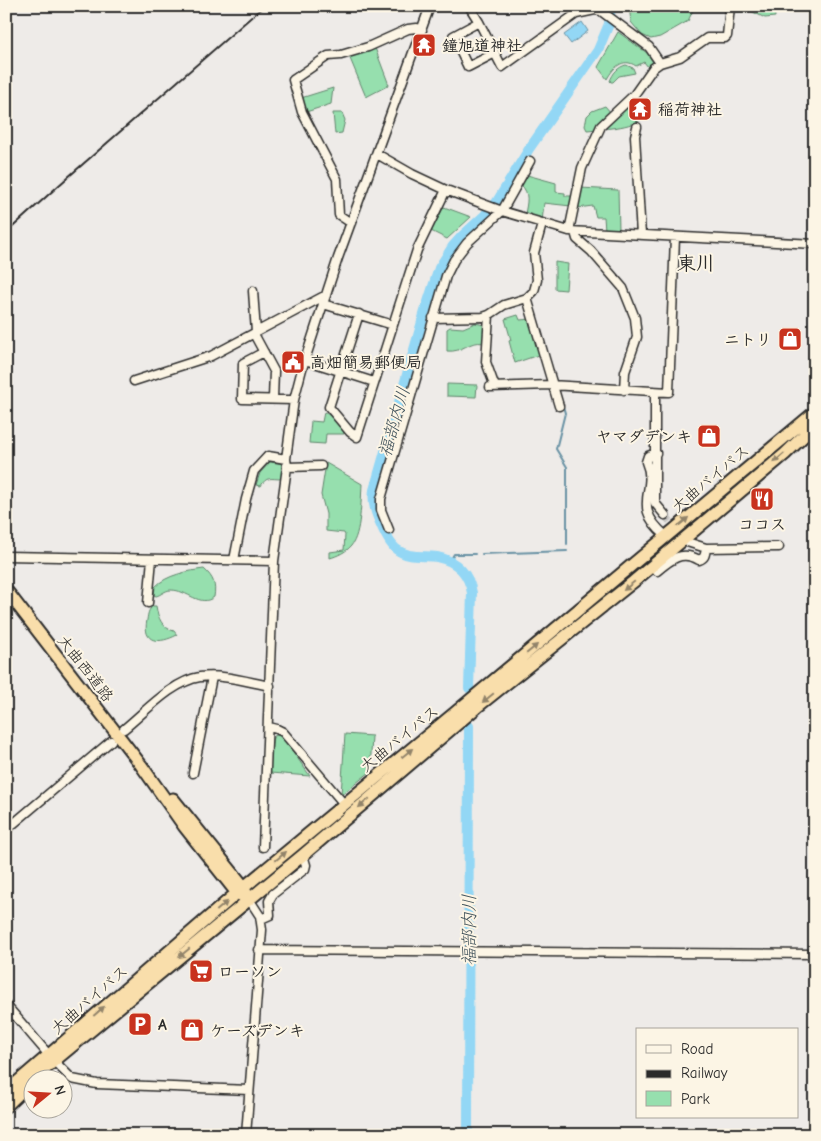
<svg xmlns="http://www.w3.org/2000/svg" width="821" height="1141" font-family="'Comic Neue','Klee One',sans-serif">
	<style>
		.green { fill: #96dfae; stroke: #60856c }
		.water { fill: #93d7f5; stroke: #6992a4 }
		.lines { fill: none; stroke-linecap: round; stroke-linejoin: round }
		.stream { stroke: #6992a4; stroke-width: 2 }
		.river { stroke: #93d7f5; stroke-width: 10 }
		.minor-tunnel { stroke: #c7c5c2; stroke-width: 8; stroke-dasharray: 8 4; stroke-linecap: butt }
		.minor-casing { stroke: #2b2b2b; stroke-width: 11 }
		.highway-casing { stroke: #2b2b2b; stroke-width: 15 }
		.minor { stroke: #fcf5e5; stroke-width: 8 }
		.highway { stroke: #f9deab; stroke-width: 11 }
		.rail { stroke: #2b2b2b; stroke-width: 2 }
		.oneway { fill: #92846b }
		.labels { text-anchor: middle; stroke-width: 4; stroke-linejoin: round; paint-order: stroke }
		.poi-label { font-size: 16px; font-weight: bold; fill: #2b2b2b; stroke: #fcf5e5; text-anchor: start }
		.street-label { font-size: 16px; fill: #2b2b2b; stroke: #fcf5e5 }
		.water-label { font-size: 18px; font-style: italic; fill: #45565e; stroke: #fcf5e5 }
		.quarter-label { font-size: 19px; font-weight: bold; fill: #2b2b2b; stroke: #fcf5e5 }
	</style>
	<rect width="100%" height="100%" fill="#eeebe8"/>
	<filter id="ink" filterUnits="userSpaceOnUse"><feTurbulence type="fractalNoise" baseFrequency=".02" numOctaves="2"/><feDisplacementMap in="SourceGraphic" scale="10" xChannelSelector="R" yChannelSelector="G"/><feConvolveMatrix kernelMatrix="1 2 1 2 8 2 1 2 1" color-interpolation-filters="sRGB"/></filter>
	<g filter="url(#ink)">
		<!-- green -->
		<path class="green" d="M629 6H695L688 21 660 37 651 39 642 35 636 28 631 22Z
			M733 6H774L775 17 765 18 751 11 732 12Z
			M618 32 647 53 654 64 648 67 644 62 636 66C623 57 613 68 607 79L598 67Z
			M375 48 389 85 366 97 349 56Z
			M626 65 633 68 635 73 619 76 613 82H611L610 81C613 73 618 67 626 65Z
			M333 88 331 104 306 112 301 98Z
			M638 101 645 102 649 107V113C634 129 608 128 587 130L585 126 587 116 592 111 605 106 611 113C627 113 625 105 638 101Z
			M333 113H342L345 120 342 133 335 134Z
			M527 175 556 183V192L565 193V196H572L571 206 544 203 542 222 525 214C527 203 530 193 521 185Z
			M580 188 618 190 619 229 605 230 604 217H596L593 206 577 208Z
			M444 207 471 217 447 239 431 231Z
			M555 262 568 264 566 290 555 289Z
			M518 315 520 320 531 319 541 354 515 363 509 341 511 340 505 319Z
			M475 323 484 325 485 329 484 343C468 340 463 353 447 351V329L450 327 463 328Z
			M447 384 477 385 476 397 447 396Z
			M324 412C333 417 342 424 344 434H326L325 444 309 443 311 421 322 422Z
			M270 462 283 464 282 479C271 479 266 476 261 486L256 485 260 473Z
			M326 463 362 484C361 501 361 534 351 546 346 552 337 556 330 558V552L344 550 345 535 344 533 326 531V514L321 495Z
			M204 569C214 578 216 585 214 597 200 608 188 590 171 590 165 590 161 595 156 596L154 595 155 587C166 575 188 571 204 569Z
			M153 606H156C158 618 162 628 174 631L177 635C160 644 142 644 147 620 148 614 148 610 153 606Z
			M345 734 372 736 370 772 341 795Z
			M278 735 282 736 310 776 270 773 272 740 274 736Z"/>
		<!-- water -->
		<path class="water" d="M582 22 588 31 571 44 564 35Z"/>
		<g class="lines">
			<!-- stream -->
			<path class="stream" d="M550 362 555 380
				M562 403 565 413 556 449 567 467V544
				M482 554 567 551
				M450 561 454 554H475"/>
			<!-- river -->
			<path class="river" d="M469 688 472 593C469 574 457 561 437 557 422 555 409 559 396 549 389 543 386 535 382 527 376 514 372 504 374 490L425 311 439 268 453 246 461 237 484 216 496 203 529 149 598 50 609 24 611 6
				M468 1135 469 726"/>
			<!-- minor-tunnel -->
			<path class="minor-tunnel" d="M665 515 686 541"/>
			<!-- minor casing -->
			<g class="minor-casing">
				<path id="minor" d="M469 6 479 22 502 67 576 14 595 10 601 11 649 47 660 63
					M479 22 453 36 468 67 495 53
					M637 127 635 136 641 235
					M377 154 412 174 446 190 502 211 569 231 815 244
					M351 223 339 215 337 179 302 112 293 80 328 56 341 55 368 47 408 29 417 28 422 30
					M569 231 582 168 601 126 634 95 653 68 660 63 680 57 707 38H725L727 36 730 6
					M575 232 577 239 591 251 623 288 635 318 637 337 625 372 624 390
					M253 291 256 332
					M527 298 559 406
					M323 304 393 325
					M359 314 329 407 350 432 357 437 417 250 446 190
					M489 315 486 362 495 387
					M433 318 483 317 489 315 504 305 527 298 534 291 537 280 534 253 542 224
					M254 334 274 371 273 399
					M264 352 243 363 242 399 294 400
					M305 360 374 382
					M134 381 211 356 326 295
					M490 387 551 385 669 392 675 237
					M655 392V503L665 515
					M656 453 648 456 646 462C659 491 629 505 666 536
					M287 467 321 466
					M389 530 381 510V499L446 276 454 260 467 243 502 211 530 161
					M687 542 706 548 779 547
					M6 556 274 561
					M234 560 246 499 254 471 268 456 286 459
					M657 571C671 559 682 550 699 560 705 558 705 555 706 548
					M148 603 152 559
					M269 727 277 729 283 732 344 804
					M124 729C145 712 173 681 200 677 223 674 248 682 270 686
					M193 773 212 677
					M6 830 111 741
					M263 847 274 561 287 467 286 459 294 400 302 369 338 258 430 6
					M261 919 270 915 269 901 273 894 305 869 306 865 303 855
					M259 950 815 954
					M6 1005 54 1061 72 1079 97 1084 249 1090
					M246 1135 262 930 260 916 249 899"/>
			</g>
			<!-- highway casing -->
			<g class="highway-casing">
				<path id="highway" d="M6 590 141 765 184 826 237 893 244 897
					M173 799 244 887 246 893
					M35 1078 54 1061 303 855 477 707 633 582 785 454 815 425
					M6 1092 237 893 456 712 815 412
					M6 1106 32 1081"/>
			</g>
			<!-- minor -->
			<use href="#minor" class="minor"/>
			<!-- highway -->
			<use href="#highway" class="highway"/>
			<!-- rail -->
			<path class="rail" d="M6 233 67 178 264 6"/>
		</g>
		<!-- one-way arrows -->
		<defs><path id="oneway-solid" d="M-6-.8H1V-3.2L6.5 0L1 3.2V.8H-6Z" transform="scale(1.25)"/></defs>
		<g class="oneway">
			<use href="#oneway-solid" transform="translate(779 458) rotate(139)"/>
			<use href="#oneway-solid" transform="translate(683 522) rotate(-40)"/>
			<use href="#oneway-solid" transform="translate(629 586) rotate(141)"/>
			<use href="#oneway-solid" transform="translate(532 649) rotate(-40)"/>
			<use href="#oneway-solid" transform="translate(488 698) rotate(141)"/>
			<use href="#oneway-solid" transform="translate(407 753) rotate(-39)"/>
			<use href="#oneway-solid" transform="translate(364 803) rotate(140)"/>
			<use href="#oneway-solid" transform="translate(281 856) rotate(-40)"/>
			<use href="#oneway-solid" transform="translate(222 906) rotate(-41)"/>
			<use href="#oneway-solid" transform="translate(184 953) rotate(140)"/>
			<use href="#oneway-solid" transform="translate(99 1011) rotate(-41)"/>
		</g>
	</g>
	<!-- icons -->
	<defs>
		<g id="temple-square" transform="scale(1.25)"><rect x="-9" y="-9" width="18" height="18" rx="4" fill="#c8321e" stroke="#fcf5e5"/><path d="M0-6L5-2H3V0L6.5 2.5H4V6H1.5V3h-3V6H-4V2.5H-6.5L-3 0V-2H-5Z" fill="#fff"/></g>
		<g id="shop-square" transform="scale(1.25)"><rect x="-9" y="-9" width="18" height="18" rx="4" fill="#c8321e" stroke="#fcf5e5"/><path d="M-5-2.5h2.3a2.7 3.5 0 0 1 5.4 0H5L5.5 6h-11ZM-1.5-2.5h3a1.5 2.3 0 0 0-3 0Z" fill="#fff"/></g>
		<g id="civic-square" transform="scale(1.25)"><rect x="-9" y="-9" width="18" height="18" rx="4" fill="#c8321e" stroke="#fcf5e5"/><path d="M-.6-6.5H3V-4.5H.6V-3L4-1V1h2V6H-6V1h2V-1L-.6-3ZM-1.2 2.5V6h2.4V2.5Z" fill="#fff"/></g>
		<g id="restaurant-square" transform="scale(1.25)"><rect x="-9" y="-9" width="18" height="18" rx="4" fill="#c8321e" stroke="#fcf5e5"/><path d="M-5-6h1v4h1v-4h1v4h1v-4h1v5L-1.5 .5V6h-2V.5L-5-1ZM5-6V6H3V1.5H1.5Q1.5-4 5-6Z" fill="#fff"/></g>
		<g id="supermarket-square" transform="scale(1.25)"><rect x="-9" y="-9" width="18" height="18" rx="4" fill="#c8321e" stroke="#fcf5e5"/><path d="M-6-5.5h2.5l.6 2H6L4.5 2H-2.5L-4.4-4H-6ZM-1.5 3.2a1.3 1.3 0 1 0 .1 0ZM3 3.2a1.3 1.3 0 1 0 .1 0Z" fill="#fff"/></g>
		<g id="parking-square" transform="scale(1.25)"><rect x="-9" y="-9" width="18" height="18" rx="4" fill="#c8321e" stroke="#fcf5e5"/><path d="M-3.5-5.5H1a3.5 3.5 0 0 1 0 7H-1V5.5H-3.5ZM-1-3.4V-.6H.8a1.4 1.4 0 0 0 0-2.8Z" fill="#fff"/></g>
	</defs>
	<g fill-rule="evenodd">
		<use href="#temple-square" x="424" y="45"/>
		<use href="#temple-square" x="640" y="109"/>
		<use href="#shop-square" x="790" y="339"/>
		<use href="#civic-square" x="293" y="362"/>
		<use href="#shop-square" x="709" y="436"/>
		<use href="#restaurant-square" x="762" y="499"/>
		<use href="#supermarket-square" x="201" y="971"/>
		<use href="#parking-square" x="140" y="1024"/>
		<use href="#shop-square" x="192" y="1030"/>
	</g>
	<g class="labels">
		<!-- poi labels -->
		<g class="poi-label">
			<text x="442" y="51">鐘旭道神社</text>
			<text x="658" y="115">稲荷神社</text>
			<text x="772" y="345" text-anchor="end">ニトリ</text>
			<text x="310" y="368">高畑簡易郵便局</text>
			<text x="692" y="442" text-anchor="end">ヤマダデンキ</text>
			<text x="762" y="530" text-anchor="middle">ココス</text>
			<text x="218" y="977">ローソン</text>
			<text x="158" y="1030">A</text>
			<text x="210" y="1036">ケーズデンキ</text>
		</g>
		<!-- street labels -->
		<g class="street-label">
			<text transform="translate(710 478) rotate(-40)" y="6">大曲バイパス</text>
			<text transform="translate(86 668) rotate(52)" y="6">大曲西道路</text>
			<text transform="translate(399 738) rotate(-39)" y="6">大曲バイパス</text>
			<text transform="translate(89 999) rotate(-41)" y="6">大曲バイパス</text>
		</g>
		<!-- water labels -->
		<g class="water-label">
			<text transform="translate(394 422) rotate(-74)" y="6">福部内川</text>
			<text transform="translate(469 930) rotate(-90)" y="6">福部内川</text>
		</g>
		<!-- quarter labels -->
		<g class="quarter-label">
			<text x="696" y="270">東川</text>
		</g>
	</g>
	<!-- margin -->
	<rect width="821" height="1141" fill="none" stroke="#fcf5e5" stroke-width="25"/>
	<rect x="12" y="12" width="796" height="1116" fill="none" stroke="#2b2b2b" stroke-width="2" filter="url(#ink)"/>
	<!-- legend -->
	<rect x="636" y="1028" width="162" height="90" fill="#fcf5e5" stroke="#a8a49b"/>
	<rect x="646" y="1045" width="25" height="8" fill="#fcf5e5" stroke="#a8a49b"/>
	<text x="681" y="1054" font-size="15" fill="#2b2b2b">Road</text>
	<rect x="646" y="1070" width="25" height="8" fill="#2b2b2b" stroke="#a8a49b"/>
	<text x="681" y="1078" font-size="15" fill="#2b2b2b">Railway</text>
	<rect x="646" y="1091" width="25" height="15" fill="#96dfae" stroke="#a8a49b"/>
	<text x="681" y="1104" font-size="15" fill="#2b2b2b">Park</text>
	<!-- north arrow -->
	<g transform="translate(48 1094) rotate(72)"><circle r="24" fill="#fcf5e5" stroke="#a8a49b"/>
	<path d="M0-4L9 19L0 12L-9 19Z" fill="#c8321e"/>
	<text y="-8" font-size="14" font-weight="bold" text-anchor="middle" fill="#2b2b2b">N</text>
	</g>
</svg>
